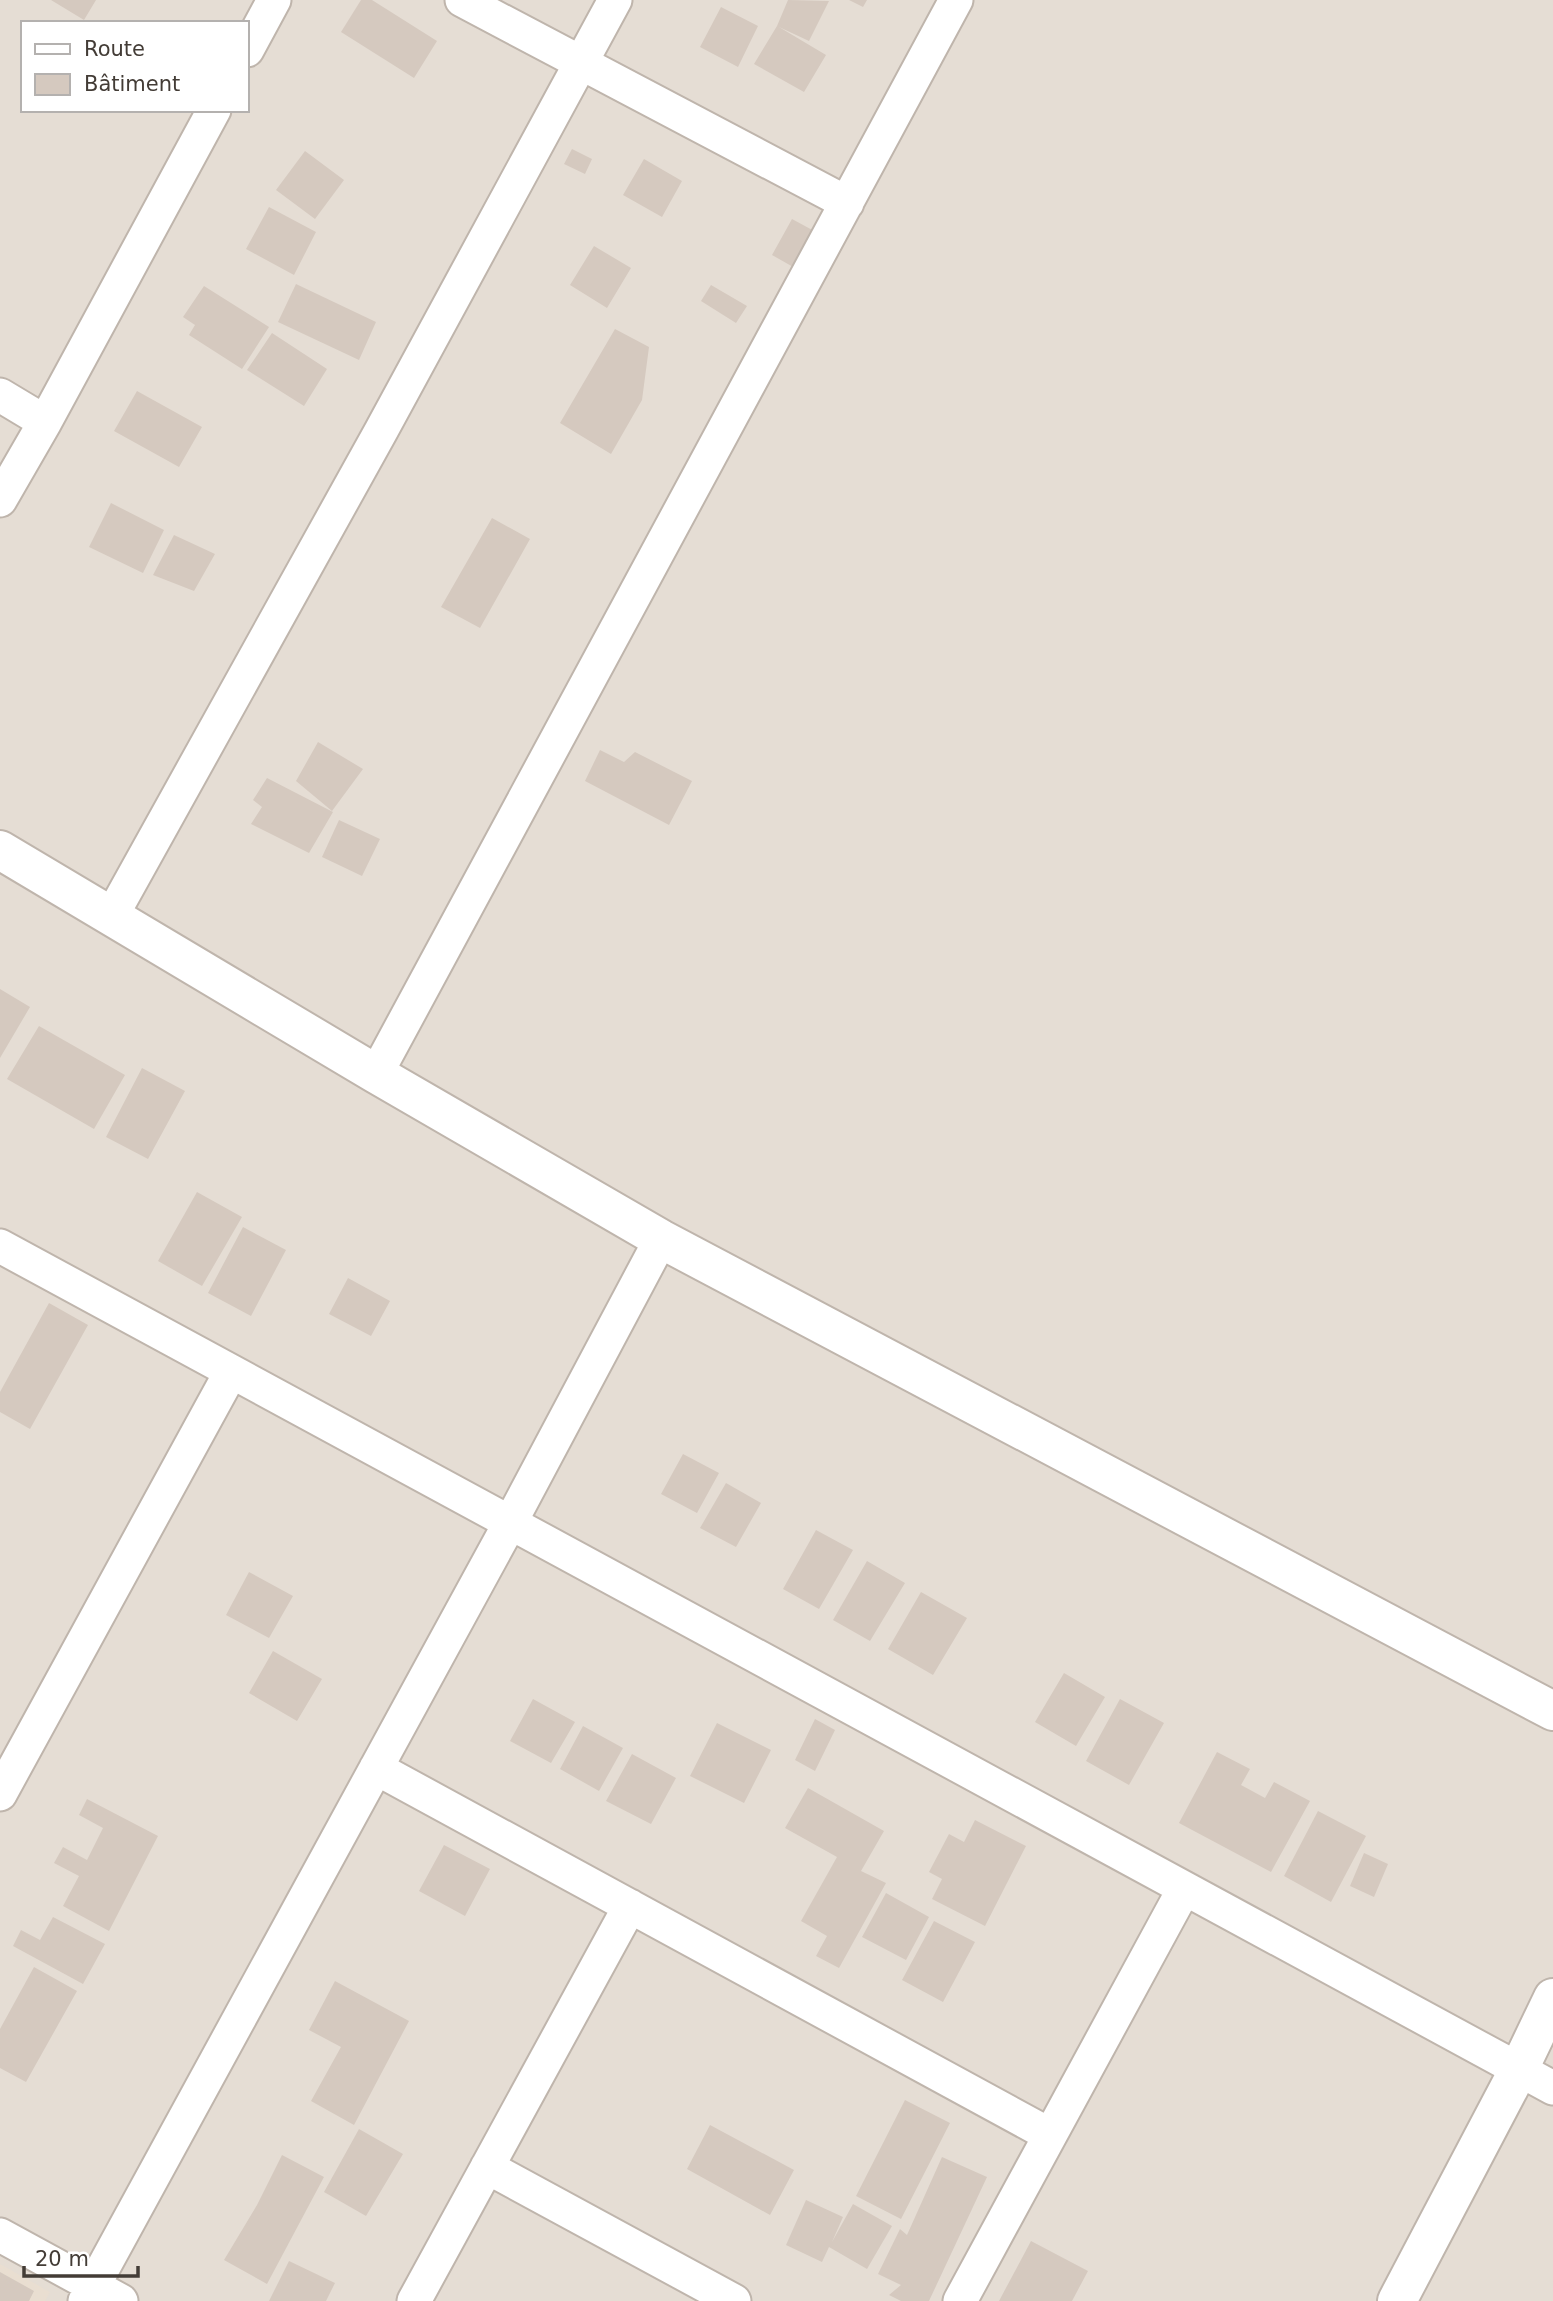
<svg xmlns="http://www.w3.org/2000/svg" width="1553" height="2301" font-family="'DejaVu Sans',sans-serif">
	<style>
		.residential { fill: #e5ddd4; fill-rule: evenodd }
		.education { fill: #e9ded1 }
		.building { fill: #d5c9bf }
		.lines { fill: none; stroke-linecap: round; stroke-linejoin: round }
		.minor-casing { stroke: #bfb5ac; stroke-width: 37 }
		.tertiary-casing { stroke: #bfb5ac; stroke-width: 42 }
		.minor { stroke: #fff; stroke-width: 33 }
		.tertiary { stroke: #fff; stroke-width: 38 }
	</style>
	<rect width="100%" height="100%" fill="#f1ece6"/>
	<!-- residential -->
	<path class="residential" d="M0 0H1553V2301H0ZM23 23H247V110H23Z"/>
	<!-- education -->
	<path class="education" d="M0 2264 50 2292 45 2301H0Z"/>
	<!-- building -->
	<path class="building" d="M51 0H96L84 20Z
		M361 0H372L437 41 414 78 341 32Z
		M788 0 829 1 809 41 779 27 826 55 804 92 754 64 777 26Z
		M849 0H867L863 7Z
		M721 7 758 26 738 67 700 47Z
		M572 149 592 159 585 174 564 164Z
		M305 151 344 180 315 219 276 190Z
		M644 159 682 181 662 217 623 195Z
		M269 207 316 232 294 275 246 249Z
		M792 219 816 232 795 268 772 255Z
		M594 246 631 268 607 308 570 285Z
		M296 284 376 322 359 360 278 322Z
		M711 285 747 306 736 323 701 301Z
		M204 286 269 327 242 369 189 335 195 325 183 317Z
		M615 329 649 347 642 400 611 454 560 423Z
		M272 333 327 369 304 406 247 370Z
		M137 391 202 427 179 467 114 431Z
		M111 503 164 530 143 573 89 547Z
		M492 518 530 539 480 628 441 607Z
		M174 535 215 554 194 591 153 575Z
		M318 742 363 769 332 811 296 781Z
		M600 750 624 762 635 752 692 781 669 825 585 781Z
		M267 778 333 812 309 853 251 824 262 807 253 800Z
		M339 820 380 839 362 876 322 857Z
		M0 989 30 1007 0 1058Z
		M39 1026 125 1075 94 1129 7 1079Z
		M142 1068 185 1091 148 1159 106 1137Z
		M197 1192 242 1217 202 1286 158 1261Z
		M243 1227 286 1250 251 1316 208 1293Z
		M348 1278 390 1301 371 1336 329 1314Z
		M49 1303 88 1325 30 1429 0 1412V1392Z
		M683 1454 719 1473 697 1513 661 1494Z
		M726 1483 761 1503 736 1547 700 1528Z
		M816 1530 853 1550 819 1609 783 1589Z
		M867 1561 905 1583 870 1641 833 1620Z
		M249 1572 293 1596 269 1638 226 1615Z
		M921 1592 967 1618 933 1675 888 1649Z
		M273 1651 322 1679 297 1721 249 1693Z
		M1064 1673 1105 1697 1076 1746 1035 1722Z
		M533 1699 575 1722 551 1763 510 1741Z
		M1120 1699 1164 1723 1129 1785 1086 1761Z
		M815 1719 835 1730 815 1771 795 1760Z
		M717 1723 771 1750 744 1803 690 1776Z
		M583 1726 623 1748 599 1791 560 1769Z
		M1217 1752 1250 1769 1241 1785 1265 1798 1274 1782 1310 1801 1271 1872 1179 1823Z
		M632 1754 676 1778 651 1824 606 1801Z
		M808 1788 884 1831 861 1871 886 1883 839 1968 816 1956 827 1936 801 1921 837 1857 785 1828Z
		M87 1799 158 1836 109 1931 63 1906 79 1876 54 1863 63 1847 87 1860 103 1828 79 1815Z
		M1318 1811 1366 1836 1331 1902 1284 1876Z
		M975 1820 1026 1846 985 1926 932 1899 942 1879 929 1872 949 1834 964 1842Z
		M444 1845 490 1869 465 1916 419 1891Z
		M1364 1853 1388 1864 1374 1897 1350 1886Z
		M886 1893 929 1917 906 1960 862 1937Z
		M53 1917 105 1944 83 1984 13 1946 21 1930 40 1940Z
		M934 1921 975 1942 943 2002 902 1980Z
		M34 1967 77 1991 26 2082 0 2068V2029Z
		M335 1981 409 2021 354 2125 311 2101 341 2047 309 2030Z
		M905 2100 950 2123 901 2219 856 2196Z
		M710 2125 794 2170 770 2215 687 2169Z
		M359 2129 403 2154 366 2216 324 2192Z
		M282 2155 324 2177 267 2284 224 2260 257 2205Z
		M942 2157 987 2177 929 2301H901L889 2295 901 2285 878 2274 900 2229 907 2235Z
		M806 2200 843 2217 832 2242 853 2204 892 2226 867 2269 829 2247 822 2262 786 2245Z
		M1031 2241 1088 2271 1072 2301H999Z
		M289 2261 335 2283 326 2301H269Z
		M0 2272 34 2291 29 2301H0Z"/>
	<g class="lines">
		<!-- minor casing -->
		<g class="minor-casing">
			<path id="minor" d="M462 0 847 203
				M247 50 274 0
				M0 395 45 422
				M0 500 45 422 214 110
				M111 917 381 431 615 0
				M376 1074 956 0
				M0 1246 1553 2088
				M376 1768 1050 2135
				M0 1794 231 1372
				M487 2167 734 2301
				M0 2235 121 2301
				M85 2301 510 1523 661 1239
				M414 2301 630 1906
				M960 2301 1184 1889"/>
		</g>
		<!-- tertiary casing -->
		<g class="tertiary-casing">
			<path id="tertiary" d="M0 850 376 1074 661 1239 1553 1711
				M1397 2301 1518 2071 1553 1998"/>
		</g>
		<!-- minor -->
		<use href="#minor" class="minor"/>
		<!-- tertiary -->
		<use href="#tertiary" class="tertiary"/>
	</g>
	<!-- legend -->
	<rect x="21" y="21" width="228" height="91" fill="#ffffff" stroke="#b4b1af" stroke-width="2"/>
	<rect x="35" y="44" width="35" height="10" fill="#ffffff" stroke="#b4b1af" stroke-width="2"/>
	<text x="84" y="56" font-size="21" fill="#433c36">Route</text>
	<rect x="35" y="74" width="35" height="21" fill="#d5c9bf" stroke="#b4b1af" stroke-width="2"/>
	<text x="84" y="91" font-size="21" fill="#433c36">Bâtiment</text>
	<!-- scale -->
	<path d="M24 2266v10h114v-10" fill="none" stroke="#433c36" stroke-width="3.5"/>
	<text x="35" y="2266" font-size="21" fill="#433c36" stroke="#ffffff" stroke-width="5" paint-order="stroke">20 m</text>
</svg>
